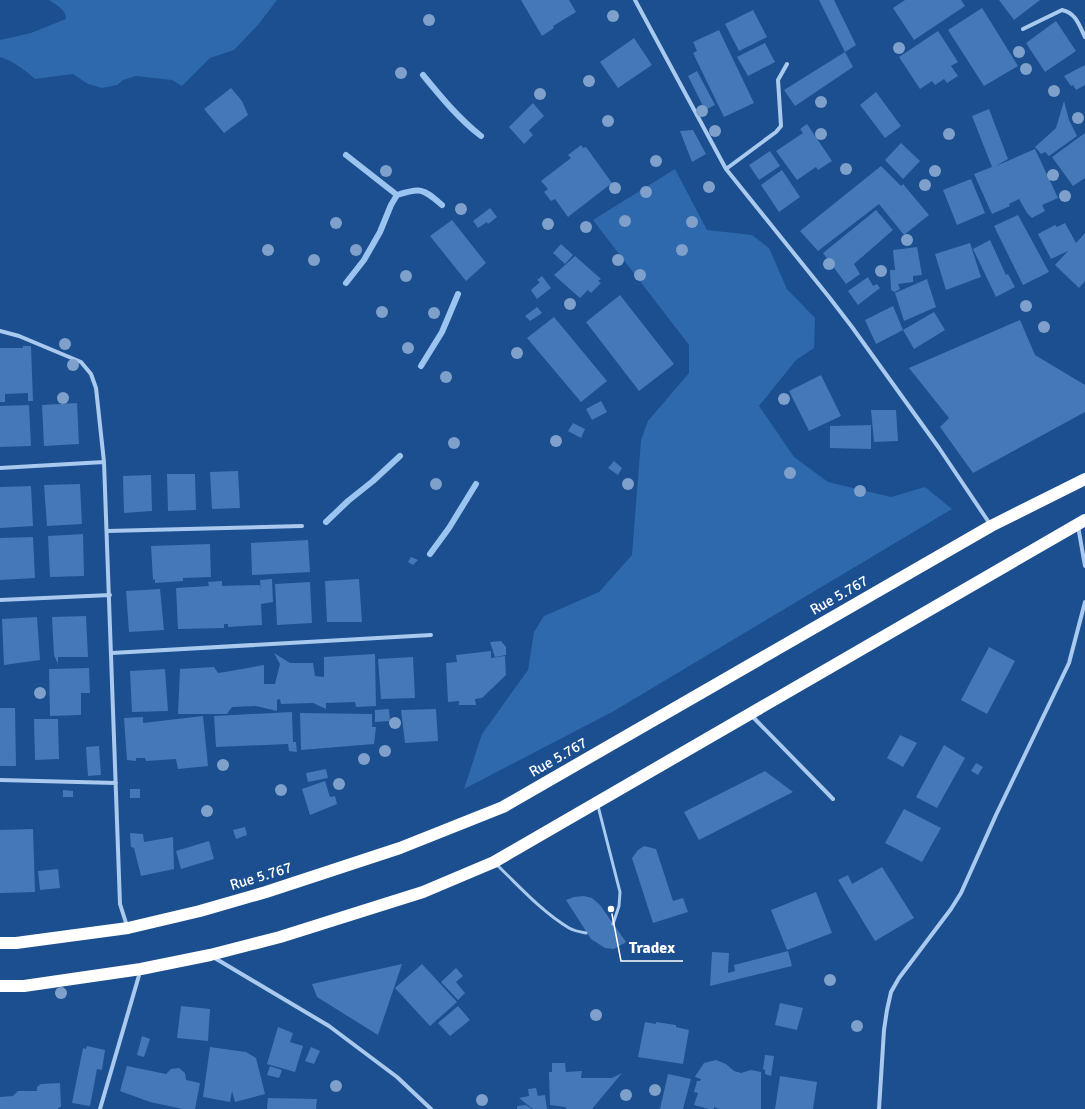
<svg xmlns="http://www.w3.org/2000/svg" width="1085" height="1109" font-family="Signika,sans-serif">
	<style>
		.green { fill: #2e69ad }
		.lines { fill: none; stroke-linecap: round; stroke-linejoin: round }
		.stream { stroke: #9cc4f0; stroke-width: 6 }
		.building { fill: #4478b7 }
		.lane { stroke: #a9c9ee; stroke-width: 3 }
		.street { stroke: #a9c9ee; stroke-width: 4 }
		.highway { stroke: #fff; stroke-width: 12 }
		.tree { fill: #7ea0ca }
		.labels { text-anchor: middle; stroke-width: 3.5; stroke-linejoin: round; paint-order: stroke }
		.street-label { font-size: 15px; fill: #fff; stroke: #1b4f8f }
		.leader { fill: none; stroke: #fff; stroke-width: 1.5 }
		.callout-dot { fill: #fff; stroke: #1b4f8f; stroke-width: 1.5 }
		.callout-label { font-size: 16px; text-anchor: middle; font-weight: bold; fill: #fff; stroke: #1b4f8f; stroke-width: 3.5; stroke-linejoin: round; paint-order: stroke }
	</style>
	<rect width="100%" height="100%" fill="#1b4f8f"/>
	<!-- green -->
	<path class="green" d="M49 0H277L258 25 234 50 210 58 182 86 172 80 136 76 123 80 117 85 102 88 88 84 73 74 35 79C25 70 13 61 0 57V40L31 33 66 19C66 9 56 5 49 0Z
		M675 169 707 230 752 235 769 248 787 289 815 318 814 348 796 360 759 406 794 457 828 482 891 497 925 487 952 509 614 711 464 789 482 734 528 670 534 632 544 616 599 592 632 555 641 440 648 421 689 373V345L593 220Z"/>
	<g class="lines">
		<!-- stream -->
		<path class="stream" d="M423 75C441 97 459 119 481 136
			M346 155 397 195
			M346 283 364 260 380 232 391 205 397 195C422 187 423 189 442 205
			M421 366 442 332 458 294
			M326 522 348 501 373 481 400 456
			M430 554 449 528 476 484"/>
	</g>
	<!-- building -->
	<path class="building" d="M521 0H569L576 12 553 26 554 28 542 36Z
		M819 0H834L856 45 845 52Z
		M905 0H961L965 6 914 40 893 8Z
		M999 0H1040L1014 20Z
		M982 8 1018 66 984 86 948 30Z
		M753 10 767 37 739 51 725 24Z
		M1056 21 1076 51 1045 72 1026 43Z
		M719 30 754 103 724 117 693 53 697 51 693 42Z
		M938 31 958 62 951 66 958 76 947 83 944 79 935 85 932 81 920 89 899 57Z
		M634 38 652 65 618 88 600 62Z
		M765 43 775 62 748 76 737 57Z
		M845 52 853 67 795 106 784 90Z
		M1085 65V85L1076 90 1073 85 1071 86 1064 76Z
		M697 71 715 105 705 110 688 76Z
		M231 88 242 101 248 115 224 133 204 109Z
		M876 92 901 126 885 138 860 105Z
		M1064 101 1069 120 1077 136 1049 156 1045 152 1041 154 1035 147 1056 128Z
		M533 103 544 116 529 130 533 135 524 144 509 127Z
		M989 109 1008 159 996 166 1035 149 1058 198 1042 205 1045 211 1032 218 1027 213 1019 199 1009 204 1010 206 992 214 974 174 992 167 972 116Z
		M807 124 832 161 818 170 816 167 797 180 776 151 803 133 800 129Z
		M693 130 706 154 692 162 680 131Z
		M1085 133V178L1073 186 1052 157Z
		M901 143 920 161 903 179 885 160Z
		M581 145 583 148 586 147 612 183 568 217 555 199 551 201 544 192 548 189 541 181 571 158 568 155Z
		M770 151 780 166 759 180 749 165Z
		M881 166 901 186 903 184 929 215 904 235 879 204 818 251 800 231Z
		M782 170 800 197 779 212 761 185Z
		M971 179 985 213 957 225 943 190Z
		M490 208 497 217 488 224 487 222 478 228 473 221Z
		M876 210 893 230 854 264 860 274 846 284 823 253Z
		M1018 215 1049 272 1023 285 994 226Z
		M452 220 486 263 466 281 430 236Z
		M1065 223 1076 243 1085 233V281L1079 288 1055 265 1068 251 1051 259 1038 234 1055 225 1057 227Z
		M990 240 1006 275 1008 274 1015 287 996 297 973 249Z
		M970 243 981 277 946 290 935 254Z
		M561 244 573 255 565 264 553 253Z
		M917 247 922 275 913 276V282L898 284 900 289 895 292 891 290 890 270H895L893 250Z
		M575 256 601 279 598 281 601 283 591 293 588 290 580 298 554 275Z
		M542 276 551 288 537 299 531 290 540 282 537 280Z
		M868 277 873 286 877 284 880 288 858 305 848 291Z
		M927 279 936 307 904 321 895 293Z
		M620 295 674 364 639 391 586 322Z
		M893 306 903 330 876 344 865 320Z
		M537 307 542 313 530 321 525 316Z
		M934 312 945 330 914 349 903 330Z
		M554 317 607 381 581 402 527 338Z
		M1020 320 1035 355 1085 385V412L973 473 940 427 949 418 909 368Z
		M23 346H31L33 401H28V393L5 394V402H0V348H23Z
		M821 375 841 416 809 431 789 391Z
		M601 401 607 412 592 420 586 409Z
		M77 403 79 444 44 446 42 405Z
		M29 405 31 446 0 447V406Z
		M871 410H896L898 441 874 442Z
		M573 423 585 429 581 438 568 431Z
		M871 425V449L830 448V426Z
		M614 461 622 468 618 475 608 468Z
		M238 471 240 508 212 509 210 472Z
		M167 474H195L196 510 168 511Z
		M151 475 152 511 124 513 123 476Z
		M80 484 82 524 47 526 44 485Z
		M31 486 33 526 0 528V487Z
		M83 534 84 576 50 577 48 536Z
		M33 537 35 578 0 580V538Z
		M308 540 310 572 252 575 251 543Z
		M210 544 211 577 183 578V581L155 583V579L153 580 151 546Z
		M411 557 418 560 413 565 408 562Z
		M272 579 273 602 261 604 262 625 228 627V624H224V628L178 629 176 588 209 586 208 582 222 581V586L260 585 261 593 260 580Z
		M359 579 362 622H327L325 581Z
		M310 582 312 623 277 625 275 584Z
		M160 589 164 630 129 632 126 591Z
		M86 616 88 657H58V664L54 655 52 617Z
		M37 617 40 660 4 665 2 619Z
		M501 641 506 647V655L495 657 490 642Z
		M989 647 1015 661 987 714 961 700Z
		M491 651V658L505 656 506 675 482 698 475 699 476 705H459V701L448 702 446 663 457 662 456 655Z
		M274 653 290 663H313L315 676 324 677V657L375 654 376 706 356 707 355 702 326 703V709L313 703 281 704 280 699 277 700V711L256 706 232 707 227 714H178L180 669 214 667 218 673 225 672 264 665V684H275L280 664Z
		M413 657 415 698 381 699 378 659Z
		M89 668 90 693H81V715L50 716 49 669Z
		M165 669 168 711 132 712 130 671Z
		M0 708H15L16 766H0Z
		M389 709 390 721 375 722V710Z
		M436 709 438 741 405 743 401 710Z
		M292 712 293 742H296L297 752 289 751 288 744 216 747 214 716Z
		M300 713 372 714V727H376L374 744 301 750Z
		M203 716 208 766 178 769 176 759 146 761 145 758H136V761L127 760 124 718 143 717V723Z
		M34 719H58L59 759 35 760Z
		M900 735 917 743 903 767 887 758Z
		M944 745 965 758 937 808 916 797Z
		M99 746 101 775 88 776 86 747Z
		M976 763 983 767 978 775 971 771Z
		M326 769 328 778 308 782 306 773Z
		M765 771 793 792 699 840 684 812Z
		M325 781 330 797 335 796 337 804 310 815 302 789Z
		M130 789H140V798H130Z
		M63 790 73 791V797H63Z
		M904 809 941 828 922 862 885 843Z
		M245 827 247 835 236 839 233 830Z
		M33 829 35 892 0 893V830Z
		M130 833 143 834 144 842 173 837 174 869 141 876 134 848 131 847Z
		M209 841 214 859 181 869 176 851Z
		M644 846 656 849 673 901 683 898 688 912 653 923 632 858 638 850Z
		M882 867 914 918 875 941 838 880 848 875 852 884Z
		M58 869 60 888 40 890 38 871Z
		M816 892 832 933 787 950 771 910Z
		M584 896 592 898 600 905 626 942 614 949 605 948 591 939 566 900 574 897Z
		M788 951 792 966 710 986 712 952 729 953 728 973 735 971 734 965Z
		M402 964 378 1035 317 997 312 984Z
		M422 964 457 1002 430 1026 395 988Z
		M456 968 463 976 456 982 465 993 458 1000 441 982Z
		M780 1003 803 1008 797 1030 775 1025Z
		M181 1006 210 1009 208 1041 177 1038Z
		M458 1006 470 1020 450 1036 438 1023Z
		M645 1022 656 1024V1022L676 1025V1027L689 1030 683 1064 638 1057Z
		M278 1027 293 1033 290 1042 303 1046 295 1072 267 1064Z
		M142 1036 150 1039 144 1057 137 1055Z
		M87 1046 105 1050 102 1070 97 1069 90 1106 72 1103 83 1048 86 1049Z
		M210 1047 246 1052 256 1058 265 1094 235 1102 232 1091 230 1102 203 1097Z
		M311 1047 320 1051 314 1064 305 1061Z
		M765 1055 774 1056 771 1076 765 1074V1070L763 1069Z
		M716 1060 726 1064 734 1071 741 1073 751 1070 761 1072V1109H719L714 1107V1109H709L694 1105 698 1093 694 1092 697 1081H700L701 1079 695 1077 696 1075 704 1063Z
		M552 1063H565L566 1072 582 1071 581 1078H612L622 1073 592 1109H567L565 1107 550 1105 549 1072H552Z
		M127 1066 166 1074 171 1069 179 1068 185 1073 186 1080 200 1083 195 1109H183L150 1102 120 1091Z
		M270 1066 282 1070 279 1078 267 1075Z
		M668 1074 691 1079 683 1109H660Z
		M780 1076 817 1082 813 1109H775Z
		M60 1083 61 1107 58 1108V1109H0V1097L13 1096 18 1091H37V1087L41 1084Z
		M536 1088 538 1096 545 1095 547 1109H533L519 1098 529 1096 528 1089Z
		M268 1098 317 1099 316 1109H267Z
		M526 1105 532 1109H517V1106Z"/>
	<g class="lines">
		<!-- lane -->
		<path class="lane" d="M598 806 620 892 619 906 613 924
			M497 865C519 886 542 912 569 928 574 931 580 932 586 933"/>
		<!-- street -->
		<path class="street" d="M635 0 726 169 829 297 852 327 939 448 990 524
			M1023 29 1062 10C1076 13 1079 25 1085 37
			M726 169 776 132 781 126 778 80 787 64
			M0 331 19 336 81 362 91 374 96 388 104 462 120 904 127 926
			M0 468 104 462
			M1078 526 1085 566
			M107 531 302 526
			M0 600 110 595
			M112 653 431 635
			M752 716 833 799
			M0 780 116 783
			M213 957 329 1026 397 1077 431 1109
			M100 1109 140 972
			M879 1109 884 1030 887 1010 891 992 899 978 951 909 961 893 996 815 1069 663 1085 602"/>
		<!-- highway -->
		<path class="highway" d="M0 943H16L128 928 200 911 266 892 400 848 503 807 991 526 1085 479
			M0 986H24L141 969 210 955 280 937 423 892 494 862 1085 520"/>
	</g>
	<!-- trees -->
	<g class="tree">
		<circle cx="613" cy="16" r="6"/>
		<circle cx="429" cy="20" r="6"/>
		<circle cx="899" cy="48" r="6"/>
		<circle cx="1019" cy="52" r="6"/>
		<circle cx="1026" cy="69" r="6"/>
		<circle cx="401" cy="73" r="6"/>
		<circle cx="589" cy="81" r="6"/>
		<circle cx="1054" cy="91" r="6"/>
		<circle cx="540" cy="94" r="6"/>
		<circle cx="821" cy="102" r="6"/>
		<circle cx="702" cy="111" r="6"/>
		<circle cx="1078" cy="118" r="6"/>
		<circle cx="608" cy="121" r="6"/>
		<circle cx="715" cy="131" r="6"/>
		<circle cx="821" cy="134" r="6"/>
		<circle cx="949" cy="134" r="6"/>
		<circle cx="656" cy="161" r="6"/>
		<circle cx="846" cy="169" r="6"/>
		<circle cx="386" cy="171" r="6"/>
		<circle cx="935" cy="171" r="6"/>
		<circle cx="1053" cy="175" r="6"/>
		<circle cx="925" cy="185" r="6"/>
		<circle cx="709" cy="187" r="6"/>
		<circle cx="615" cy="188" r="6"/>
		<circle cx="646" cy="192" r="6"/>
		<circle cx="1065" cy="196" r="6"/>
		<circle cx="461" cy="209" r="6"/>
		<circle cx="625" cy="221" r="6"/>
		<circle cx="692" cy="222" r="6"/>
		<circle cx="336" cy="223" r="6"/>
		<circle cx="548" cy="224" r="6"/>
		<circle cx="586" cy="227" r="6"/>
		<circle cx="907" cy="240" r="6"/>
		<circle cx="268" cy="250" r="6"/>
		<circle cx="356" cy="250" r="6"/>
		<circle cx="682" cy="250" r="6"/>
		<circle cx="314" cy="260" r="6"/>
		<circle cx="618" cy="260" r="6"/>
		<circle cx="829" cy="264" r="6"/>
		<circle cx="881" cy="271" r="6"/>
		<circle cx="640" cy="275" r="6"/>
		<circle cx="406" cy="276" r="6"/>
		<circle cx="570" cy="304" r="6"/>
		<circle cx="1026" cy="306" r="6"/>
		<circle cx="382" cy="312" r="6"/>
		<circle cx="434" cy="313" r="6"/>
		<circle cx="1044" cy="327" r="6"/>
		<circle cx="65" cy="344" r="6"/>
		<circle cx="408" cy="348" r="6"/>
		<circle cx="517" cy="353" r="6"/>
		<circle cx="73" cy="365" r="6"/>
		<circle cx="446" cy="377" r="6"/>
		<circle cx="63" cy="398" r="6"/>
		<circle cx="784" cy="399" r="6"/>
		<circle cx="556" cy="441" r="6"/>
		<circle cx="454" cy="443" r="6"/>
		<circle cx="790" cy="473" r="6"/>
		<circle cx="436" cy="484" r="6"/>
		<circle cx="628" cy="484" r="6"/>
		<circle cx="860" cy="491" r="6"/>
		<circle cx="40" cy="693" r="6"/>
		<circle cx="395" cy="723" r="6"/>
		<circle cx="385" cy="751" r="6"/>
		<circle cx="364" cy="759" r="6"/>
		<circle cx="223" cy="765" r="6"/>
		<circle cx="339" cy="784" r="6"/>
		<circle cx="281" cy="790" r="6"/>
		<circle cx="207" cy="811" r="6"/>
		<circle cx="830" cy="980" r="6"/>
		<circle cx="61" cy="993" r="6"/>
		<circle cx="596" cy="1015" r="6"/>
		<circle cx="857" cy="1026" r="6"/>
		<circle cx="336" cy="1086" r="6"/>
		<circle cx="655" cy="1090" r="6"/>
		<circle cx="626" cy="1095" r="6"/>
		<circle cx="482" cy="1100" r="6"/>
	</g>
	<g class="labels">
		<!-- street labels -->
		<g class="street-label">
			<text transform="translate(839 595) rotate(-30)" y="5">Rue 5.767</text>
			<text transform="translate(558 757) rotate(-30)" y="5">Rue 5.767</text>
			<text transform="translate(261 876) rotate(-17)" y="5">Rue 5.767</text>
		</g>
	</g>
	<!-- callouts -->
	<path class="leader" d="M611 909L621 961H683"/>
	<circle class="callout-dot" cx="611" cy="909" r="4"/>
	<g class="callout-label">
		<text x="652" y="953">Tradex</text>
	</g>
</svg>
